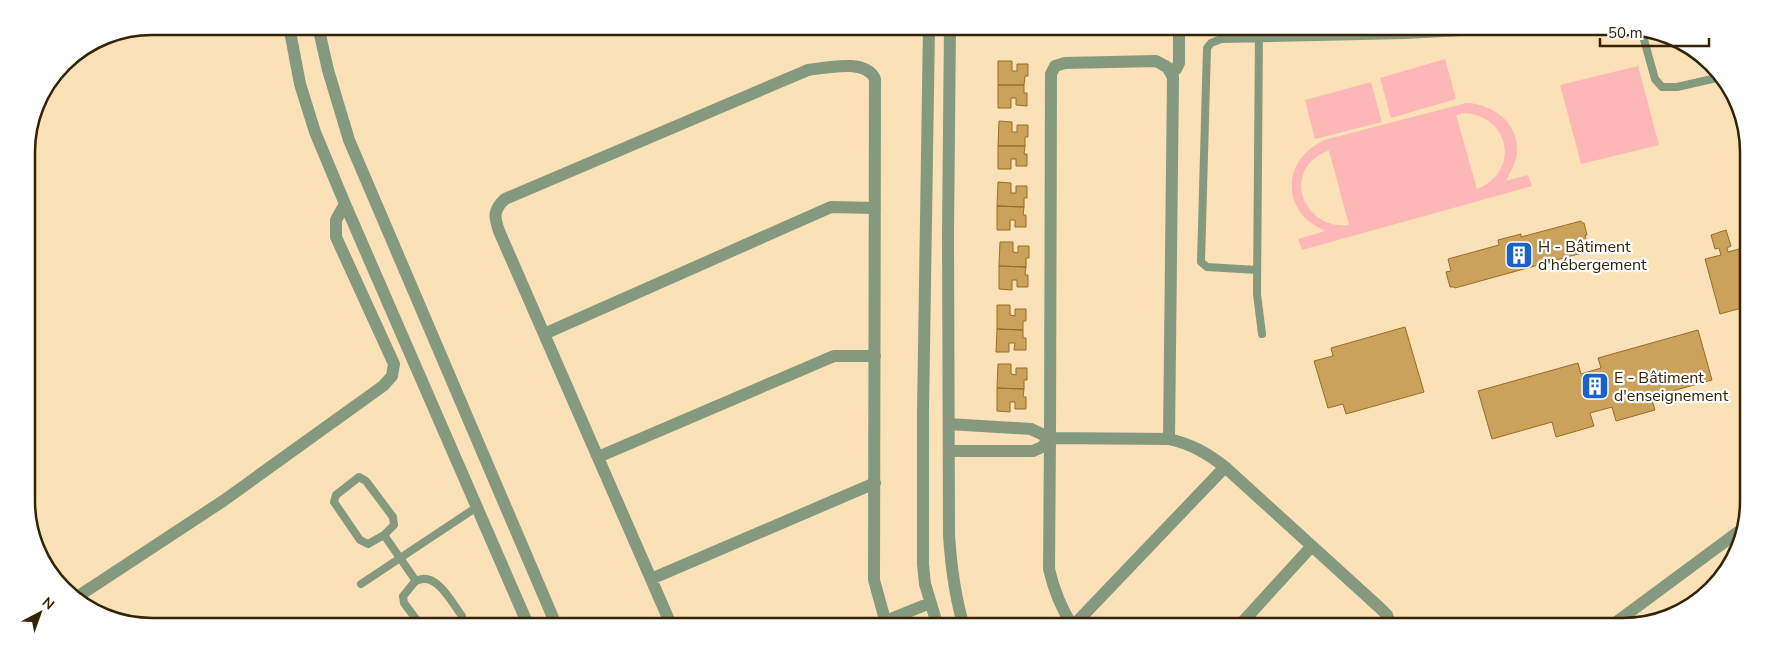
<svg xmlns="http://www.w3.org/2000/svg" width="1775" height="653" font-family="'Nunito Sans',sans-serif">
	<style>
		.green { fill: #feb7b7; fill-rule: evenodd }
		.building { fill: #cba25b; stroke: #966e25 }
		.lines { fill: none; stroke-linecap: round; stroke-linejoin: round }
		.lane { stroke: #84997e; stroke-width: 8 }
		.street { stroke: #84997e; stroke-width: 12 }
		.labels { text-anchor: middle; stroke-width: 4.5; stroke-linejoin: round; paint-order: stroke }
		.poi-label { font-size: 16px; fill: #342305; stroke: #fff; text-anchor: start }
		.rim { fill: none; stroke: #342305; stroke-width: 2.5 }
	</style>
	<rect width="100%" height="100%" fill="#fbe1b8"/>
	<!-- green -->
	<path class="green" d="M1445 59 1456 99 1391 118 1380 78Z
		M1638 66 1659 145 1581 164 1560 85Z
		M1371 82 1382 122 1315 139 1305 100Z
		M1466 103C1493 104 1518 122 1517 152 1517 162 1510 172 1506 181L1528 175 1532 186 1302 250 1298 239 1325 231C1316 226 1306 221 1300 212 1281 182 1297 150 1328 139ZM1465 113C1512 117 1519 173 1477 189L1456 115ZM1328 151H1329L1349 225C1301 230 1281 168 1328 151Z"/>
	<!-- building -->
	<path class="building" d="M998 61H1012V71H1017V64H1028V76H1025L1024 85H998Z
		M998 85H1024V93H1027V106L1016 105V98H1011V108H998Z
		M999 121 1012 122V132H1017V125H1028V137H1025V146H998Z
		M998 146H1025L1024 154H1027V166H1016V159H1011V169H998Z
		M998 182 1011 183V193H1016V186H1027V198H1024V207L997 206Z
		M997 206 1024 207 1023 215H1026V227H1015V220H1010V230H997Z
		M1581 221 1582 223H1584L1587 235H1585L1589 251 1455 288 1454 287H1450L1446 272 1451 271 1448 259 1499 245 1498 240 1521 234V237Z
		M1726 230 1731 246 1727 248 1728 252 1746 247 1745 307 1720 314 1705 259 1721 255 1719 248 1715 249 1711 235Z
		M1000 242H1013V252L1018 253V246H1029V258H1026V267L999 266Z
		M999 266 1026 267 1025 275H1028V287H1017V280H1012V290L999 289Z
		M997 305H1010V315L1015 316V309H1026V321H1023V330L997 329Z
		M1405 327 1424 392 1346 414 1343 404 1328 408 1314 361 1333 356 1331 348Z
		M997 329 1023 330V338H1026V350H1014L1015 343H1009V352H996Z
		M1698 330 1712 380 1651 397 1655 410 1616 421 1612 407 1590 413 1594 426 1556 437 1552 422 1492 439 1478 391 1578 363 1581 374 1601 368 1598 358Z
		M998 364H1011V374L1016 375V368H1027V380H1024V389L997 388Z
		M997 388 1024 389 1023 397H1026V409H1015V402H1010V412L997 411Z"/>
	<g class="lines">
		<!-- lane -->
		<path class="lane" d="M1259 26 1257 294 1262 334
			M1641 29 1655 79 1662 87H1677L1721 77
			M1257 270 1207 267 1201 262 1207 48 1211 43 1221 39 1406 35 1534 28 1550 26
			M359 477 366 481 393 517 394 525 384 535 368 544 360 540 334 502 336 495Z
			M384 535 416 581
			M361 584 477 507
			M422 627 404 603 403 596C407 592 412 584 416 581 436 570 452 603 462 616L461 622 455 627"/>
		<!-- street -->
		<path class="street" d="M289 26 300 84 315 132 345 204 529 627
			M318 26 328 70 349 140 557 627
			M929 26 923 413V564L925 584 938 627
			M950 26 948 232 949 535C951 566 955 597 964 627
			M1171 72 1176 69 1179 63V26
			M544 334 831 207 875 208
			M949 424 1031 429 1050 438
			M950 451H1033L1042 447 1050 438 1051 74 1055 66 1065 63 1156 61 1167 67 1173 77 1169 439
			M598 457 834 356H875
			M651 579 875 483
			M77 597 223 501 383 386 392 376 394 364 336 237V220L345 204
			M1073 626 1225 467
			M1611 626 1742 529
			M672 627 499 231C494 217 493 210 505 199L808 70C826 68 866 58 875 79L874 580 887 627
			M871 627 930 603
			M1073 627C1061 608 1054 591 1049 569L1050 438 1169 439C1191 444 1207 453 1225 467L1380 608 1387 615 1391 627
			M1238 627 1311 547"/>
	</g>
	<!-- icons -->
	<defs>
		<g id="building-square" transform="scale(1.4375)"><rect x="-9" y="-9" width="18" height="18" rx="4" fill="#1a61cc" stroke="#fff"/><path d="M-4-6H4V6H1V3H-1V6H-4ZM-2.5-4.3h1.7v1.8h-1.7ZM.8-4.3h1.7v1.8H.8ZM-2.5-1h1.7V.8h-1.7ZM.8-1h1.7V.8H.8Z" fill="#fff"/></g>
	</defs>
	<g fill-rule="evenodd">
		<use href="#building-square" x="1519" y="255"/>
		<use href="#building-square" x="1595" y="386"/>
	</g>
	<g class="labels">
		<!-- poi labels -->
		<g class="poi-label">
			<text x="1538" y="252">H - Bâtiment<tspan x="1538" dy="18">d'hébergement</tspan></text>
			<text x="1614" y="383">E - Bâtiment<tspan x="1614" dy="18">d'enseignement</tspan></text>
		</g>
	</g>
	<!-- crop -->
	<path d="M0 0H1775V653H0ZM152 35H1623A117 117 0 0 1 1740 152V501A117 117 0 0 1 1623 618H152A117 117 0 0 1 35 501V152A117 117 0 0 1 152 35Z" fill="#fff" fill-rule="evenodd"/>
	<path class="rim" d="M152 35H1623A117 117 0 0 1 1740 152V501A117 117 0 0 1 1623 618H152A117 117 0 0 1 35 501V152A117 117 0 0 1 152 35Z"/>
	<!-- north arrow -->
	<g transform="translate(40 613) rotate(41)" stroke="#ffffff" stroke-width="4" paint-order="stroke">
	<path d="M0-4L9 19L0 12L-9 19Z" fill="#342305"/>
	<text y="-8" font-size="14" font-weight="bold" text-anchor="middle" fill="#342305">N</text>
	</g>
	<!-- scale -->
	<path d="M1600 38v8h109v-8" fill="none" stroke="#342305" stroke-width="2.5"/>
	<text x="1608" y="38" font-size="15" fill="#342305" stroke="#ffffff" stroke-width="4" paint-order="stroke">50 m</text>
</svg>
